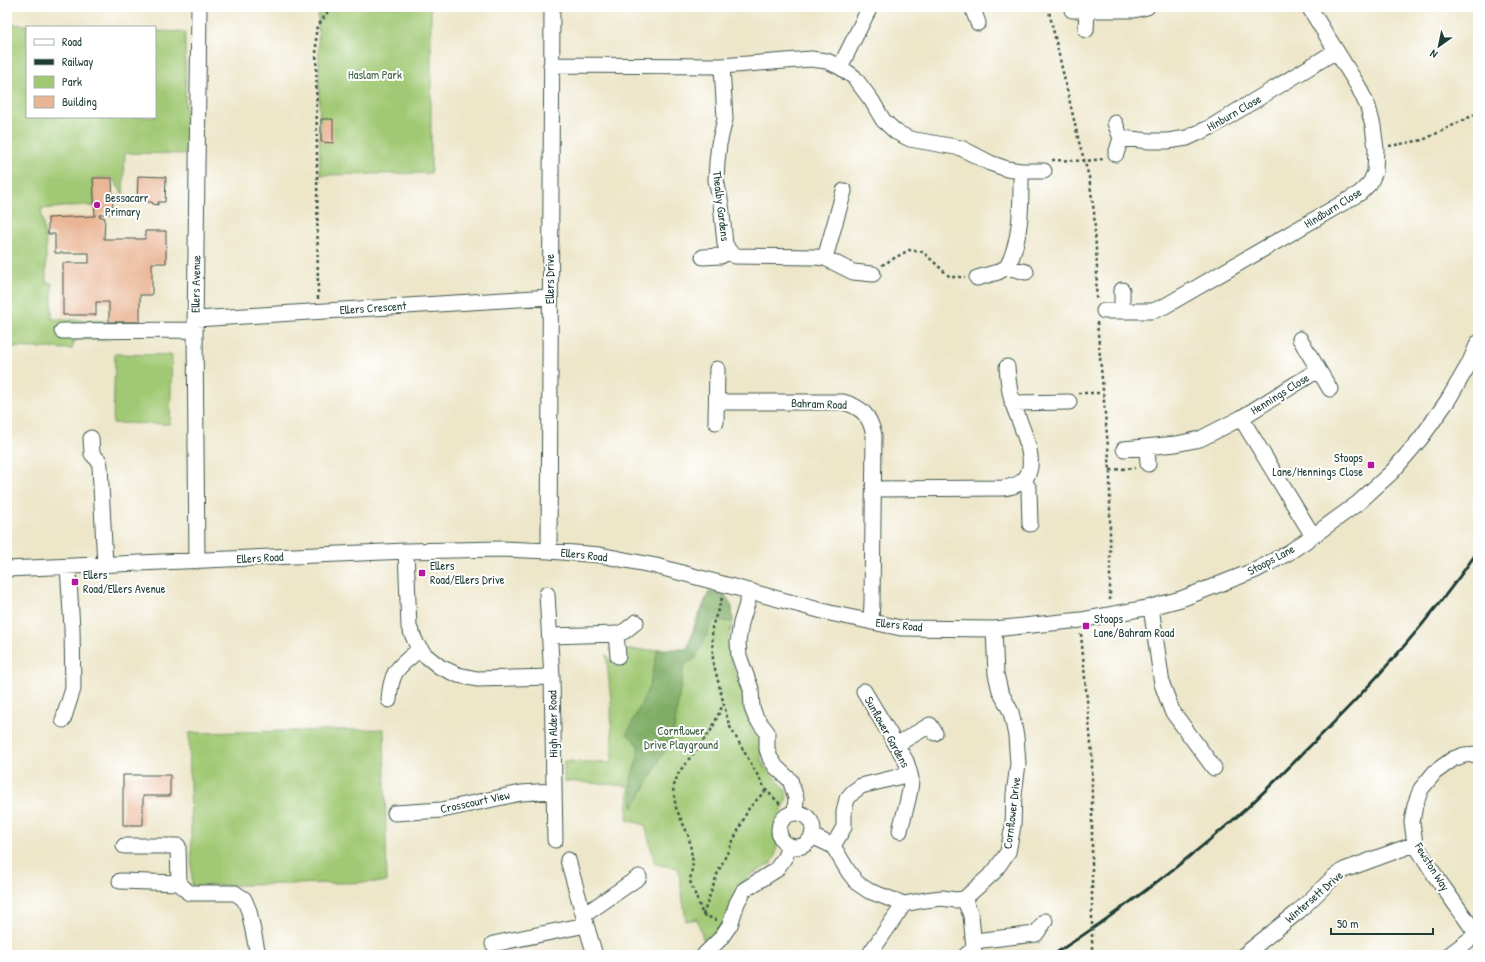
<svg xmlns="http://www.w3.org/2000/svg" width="1485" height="962" font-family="'Patrick Hand',sans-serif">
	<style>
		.green { fill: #a1c974; stroke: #608354 }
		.forest { fill: #80ad66; stroke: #50754d }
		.building { fill: #eab595 }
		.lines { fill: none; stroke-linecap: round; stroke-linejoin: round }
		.minor-casing { stroke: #3e564a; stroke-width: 17 }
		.path { stroke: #3e564a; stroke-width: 2.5; stroke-dasharray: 3 3; stroke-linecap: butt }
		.minor { stroke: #fff; stroke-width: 15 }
		.rail { stroke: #1f3d34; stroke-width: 3 }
		.path-bridge { stroke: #3e564a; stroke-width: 2.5; stroke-dasharray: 3 3; stroke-linecap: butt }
		.poi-dot { fill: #b5179e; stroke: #fff; stroke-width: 1.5 }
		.labels { text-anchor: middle; stroke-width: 4; stroke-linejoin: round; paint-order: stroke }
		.park-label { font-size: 12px; fill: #406044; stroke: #fff }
		.street-label { font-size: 12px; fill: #1f3d34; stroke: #fff }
		.poi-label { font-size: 12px; fill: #1f3d34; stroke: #fff; text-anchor: start }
	</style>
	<rect width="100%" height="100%" fill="#fff"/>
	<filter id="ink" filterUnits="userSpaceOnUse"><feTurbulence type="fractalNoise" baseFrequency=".025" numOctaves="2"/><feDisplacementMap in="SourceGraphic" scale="8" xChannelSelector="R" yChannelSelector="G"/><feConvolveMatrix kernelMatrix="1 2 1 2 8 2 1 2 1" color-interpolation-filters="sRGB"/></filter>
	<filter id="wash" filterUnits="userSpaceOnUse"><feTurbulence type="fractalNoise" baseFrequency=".012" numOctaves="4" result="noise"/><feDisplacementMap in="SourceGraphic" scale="16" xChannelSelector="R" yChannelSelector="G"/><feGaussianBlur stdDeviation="0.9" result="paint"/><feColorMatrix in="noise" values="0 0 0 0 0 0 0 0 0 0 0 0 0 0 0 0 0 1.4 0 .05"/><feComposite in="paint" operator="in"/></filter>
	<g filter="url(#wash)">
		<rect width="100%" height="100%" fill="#ede6c9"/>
		<!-- green -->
		<path class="green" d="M318 7H431V173L320 175Z
			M7 24 77 27H27V117H155V31L185 32 186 154 125 153 123 194 112 178H94V207L85 205 41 209 46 243V282L52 283V319L106 321 105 340 77 339 74 343 72 349 7 347Z
			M115 354 172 355 170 424 113 423Z
			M709 592 732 606 733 622 728 639 729 654 734 670 742 686 746 713 752 726 758 734 761 741V759L765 767 785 789 787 795 786 802 775 824 774 836 777 846 775 857 772 863 752 874 743 882 737 890 727 916 714 939 705 944 697 919 686 921 678 868 655 864 645 825 627 820 629 786 564 781V761L612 763 611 700 606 654 616 667C623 664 625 657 626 650H687L695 623Z
			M384 729 387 882 192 886 189 733Z"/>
		<!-- forest -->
		<path class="forest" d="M709 592 724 594C732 602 732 610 733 622L714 620 695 659 684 665 673 735 643 791 633 808 631 778 638 757V744L627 734 649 687 658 649H687Z"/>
		<g id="blocks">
			<!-- building -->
			<path class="building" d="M321 119H333V143L321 142Z
				M138 176 166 177 165 202H158V205L153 204 152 202H137Z
				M93 178H112L113 214H100L99 216 105 218 104 239H145V231H166V263H152V295H140V322H109V302H96V315H63V263H89V253H55V234H48V218L95 216Z
				M123 775H170V796H143V825H123Z"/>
		</g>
	</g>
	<g filter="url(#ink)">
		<use href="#blocks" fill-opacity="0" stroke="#3e564a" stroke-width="1"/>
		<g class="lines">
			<!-- minor casing -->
			<g class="minor-casing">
				<path id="minor" d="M972 7 978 23
					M1072 10H1134L1147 7
					M1086 30 1087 10
					M551 65 722 66 811 59 827 61 840 67 854 77 872 101 883 120 896 132 910 139 961 148 990 163 1007 169 1021 171H1044
					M722 66 725 119 719 144 717 162 716 180 721 204 725 244 729 251 735 256 815 257 825 258 853 272 873 274
					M840 67 870 7
					M1115 123 1121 138 1116 154
					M1121 138 1150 141H1168L1187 138 1211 127 1336 51
					M1021 171C1021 201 1022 240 1007 267L1026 272
					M703 257 721 256 729 251
					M825 258 844 191
					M977 278 998 272 1007 267
					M1104 311H1153L1165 306 1360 193 1370 183 1375 172 1376 149 1373 126 1368 107 1358 86 1309 7
					M1122 311V290
					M196 319 550 297
					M62 331 195 330
					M1300 339 1330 389
					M717 402H843C862 407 870 416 874 435L872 601 871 622
					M1012 403 1069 402
					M1241 418 1313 536
					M716 422 717 369
					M91 438 92 454 99 461 100 466 105 565
					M1147 447 1148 464
					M1124 449 1176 444 1200 439 1241 418 1318 370
					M1024 481 1029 489 1030 524
					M874 489 1003 488C1052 483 1022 431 1013 404 1009 392 1008 380 1007 367
					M406 551 409 627 417 645 425 655 440 667 458 675 477 679 552 677 555 840
					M549 551 552 7
					M197 561 195 330 199 7
					M7 569 406 551 501 549 549 551 600 555 656 566 830 613 901 628 994 629 1081 620 1151 607 1181 599 1256 570 1288 553 1313 536 1358 503 1392 472 1421 438 1448 400 1469 364 1478 343
					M751 591 741 623 738 642 739 656 751 689 752 708 756 718 767 732V749L770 758 776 767 790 780 796 798 795 813
					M547 594 552 677
					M1151 607 1162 684 1172 711 1214 768
					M616 634 618 656
					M550 636 618 634 625 631 636 622
					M864 691 906 761C908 767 910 773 911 779 911 795 903 816 900 831
					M389 700C391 670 398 667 420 649
					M63 720 73 689 72 628 68 567
					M896 745 930 725 935 733
					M1478 754 1464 755 1453 759 1435 772 1421 789 1415 805 1412 822 1415 844 1436 877 1478 936
					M395 813 442 810 521 793 554 791
					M779 830a17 17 0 1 1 34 0a17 17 0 1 1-34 0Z
					M812 836 833 846 848 871 857 883 869 891 904 904 925 900 942 898 955 900 964 899 994 872 1008 852 1013 826 1014 794 1018 764 1016 736 1011 712 1000 691 996 674 994 629
					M124 846H178L179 883
					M833 846 844 827V812L847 799 853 792 861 786 910 774
					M568 860 586 924
					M120 881 179 883 189 893H235L244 899 249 911 258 955
					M964 899 971 915 974 949 966 955
					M584 915 639 877
					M974 941 1036 934 1045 921
					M493 944 586 925 595 955
					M704 955 720 939 730 925 737 903 744 890 776 870 785 857 789 845
					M869 955 904 904
					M1244 955 1299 911 1335 876 1344 870 1415 844
					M1449 955 1477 934"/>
			</g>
			<!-- path -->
			<path class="path" d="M1048 7 1079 142 1089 177 1094 212 1097 268 1096 301
				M1389 146 1423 140 1478 113
				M1052 160 1085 161 1103 159
				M882 265 909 250 923 252 950 277H965
				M318 299 316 29 331 7
				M1097 322 1110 470V600
				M1078 393H1102
				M1110 470 1135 468
				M722 598 712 627 713 661 729 725 766 790 781 805
				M1081 634 1092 755V805
				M703 915 718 872 749 808 766 790
				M717 920 703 915 690 881 693 863 689 837 676 808 673 788 679 772 712 729 723 704"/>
			<!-- minor -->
			<use href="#minor" class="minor"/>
			<!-- rail -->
			<path class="rail" d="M1053 955C1121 911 1187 861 1248 807 1267 789 1286 771 1304 752 1368 690 1427 624 1478 551"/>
			<!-- path-bridge -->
			<path class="path-bridge" d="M1092 955V805"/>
		</g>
	</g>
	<!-- markers -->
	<g class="poi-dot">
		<circle cx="97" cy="205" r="4"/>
		<rect x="1367" y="461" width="8" height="8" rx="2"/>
		<rect x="418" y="569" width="8" height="8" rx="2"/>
		<rect x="71" y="578" width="8" height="8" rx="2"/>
		<rect x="1082" y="622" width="8" height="8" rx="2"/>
	</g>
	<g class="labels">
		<!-- park labels -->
		<g class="park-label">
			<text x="375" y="79">Haslam Park</text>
			<text x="681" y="735">Cornflower<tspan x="681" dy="14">Drive Playground</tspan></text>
		</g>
		<!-- street labels -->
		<g class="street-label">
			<text transform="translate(1234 113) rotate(-30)" y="4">Hinburn Close</text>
			<text transform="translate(721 206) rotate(83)" y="4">Thealby Gardens</text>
			<text transform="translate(1333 208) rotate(-32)" y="4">Hindburn Close</text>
			<text transform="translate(550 279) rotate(-90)" y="4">Ellers Drive</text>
			<text transform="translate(196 284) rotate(-89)" y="4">Ellers Avenue</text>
			<text transform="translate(373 308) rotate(-4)" y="4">Ellers Crescent</text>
			<text transform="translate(1280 394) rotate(-32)" y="4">Hennings Close</text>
			<text transform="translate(819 404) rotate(2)" y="4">Bahram Road</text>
			<text transform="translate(584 555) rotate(6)" y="4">Ellers Road</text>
			<text transform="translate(260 558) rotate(-3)" y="4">Ellers Road</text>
			<text transform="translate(1271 560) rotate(-28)" y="4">Stoops Lane</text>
			<text transform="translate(899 625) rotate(6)" y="4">Ellers Road</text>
			<text transform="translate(553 724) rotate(-91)" y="4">High Alder Road</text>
			<text transform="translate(887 732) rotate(61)" y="4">Sunflower Gardens</text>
			<text transform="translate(475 802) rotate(-12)" y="4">Crosscourt View</text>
			<text transform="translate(1012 813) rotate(-83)" y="4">Cornflower Drive</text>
			<text transform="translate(1432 867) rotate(58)" y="4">Fewston Way</text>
			<text transform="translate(1314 897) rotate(-41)" y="4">Wintersett Drive</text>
		</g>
		<!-- poi labels -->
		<g class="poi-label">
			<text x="105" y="202">Bessacarr<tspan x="105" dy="14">Primary</tspan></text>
			<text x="1363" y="462" text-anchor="end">Stoops<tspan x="1363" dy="14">Lane/Hennings Close</tspan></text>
			<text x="430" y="570">Ellers<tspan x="430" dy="14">Road/Ellers Drive</tspan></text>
			<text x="83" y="579">Ellers<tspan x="83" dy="14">Road/Ellers Avenue</tspan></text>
			<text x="1094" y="623">Stoops<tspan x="1094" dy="14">Lane/Bahram Road</tspan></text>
		</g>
	</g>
	<!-- margin -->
	<rect width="1485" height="962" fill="none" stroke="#fff" stroke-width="24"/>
	<!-- legend -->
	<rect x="26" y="26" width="130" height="92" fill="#ffffff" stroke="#a5b1ae"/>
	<rect x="34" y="39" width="20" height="6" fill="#ffffff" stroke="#a5b1ae"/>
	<text x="62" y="46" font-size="12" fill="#1f3d34">Road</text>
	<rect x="34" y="59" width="20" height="6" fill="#1f3d34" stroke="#a5b1ae"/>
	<text x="62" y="66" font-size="12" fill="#1f3d34">Railway</text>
	<rect x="34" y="76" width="20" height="12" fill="#a1c974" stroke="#a5b1ae"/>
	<text x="62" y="86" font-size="12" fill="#1f3d34">Park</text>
	<rect x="34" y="96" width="20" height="12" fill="#eab595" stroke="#a5b1ae"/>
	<text x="62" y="106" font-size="12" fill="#1f3d34">Building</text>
	<!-- north arrow -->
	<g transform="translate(1439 46) rotate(213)" stroke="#ffffff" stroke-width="3" paint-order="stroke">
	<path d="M0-3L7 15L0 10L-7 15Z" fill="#1f3d34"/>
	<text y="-6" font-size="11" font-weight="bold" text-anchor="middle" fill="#1f3d34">N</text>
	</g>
	<!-- scale -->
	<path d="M1331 928v6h102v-6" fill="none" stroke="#1f3d34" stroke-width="2"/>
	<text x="1337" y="928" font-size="12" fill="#1f3d34" stroke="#ffffff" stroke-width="3" paint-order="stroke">50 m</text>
</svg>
